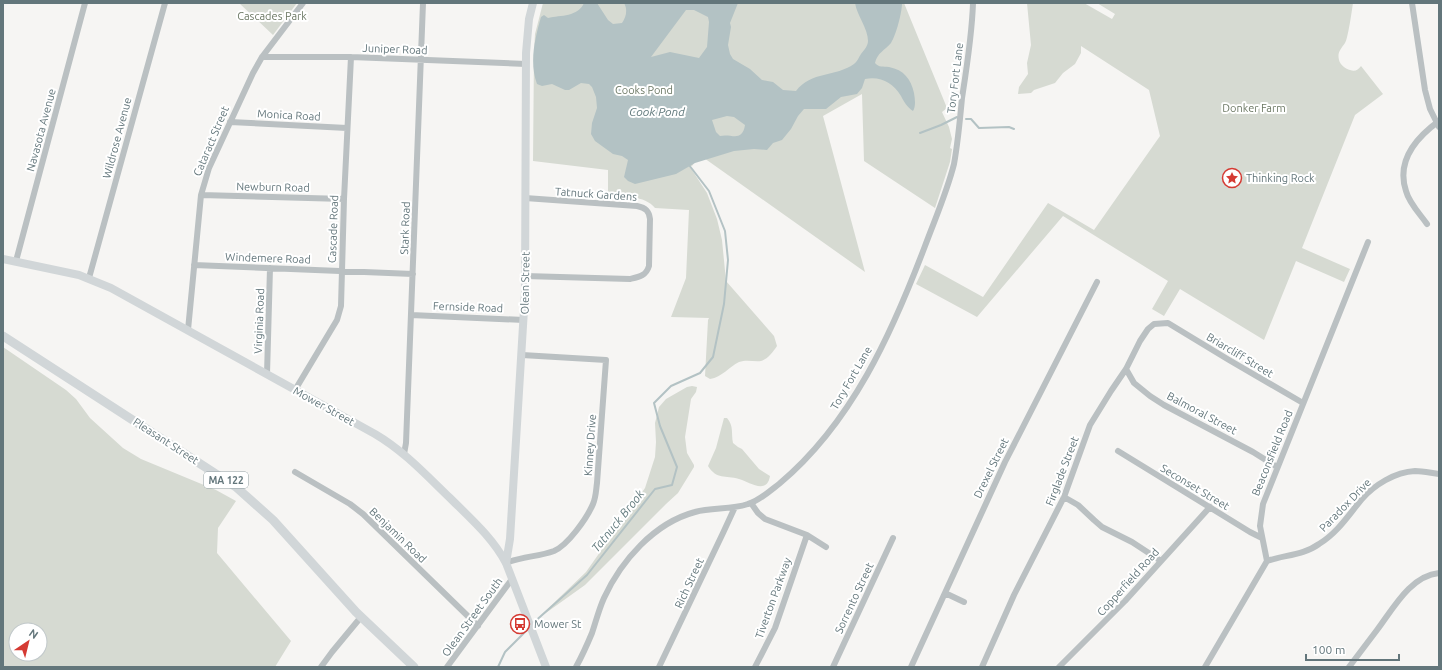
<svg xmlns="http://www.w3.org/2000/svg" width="1442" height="670" font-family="Ubuntu,sans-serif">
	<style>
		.green { fill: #d6dad2; fill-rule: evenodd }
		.water { fill: #b3c2c4; fill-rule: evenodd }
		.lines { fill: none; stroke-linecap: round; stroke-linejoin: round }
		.stream { stroke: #b3c2c4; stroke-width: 2 }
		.street { stroke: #bac0c2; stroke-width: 6 }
		.secondary { stroke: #d1d6d8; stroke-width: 8 }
		.primary { stroke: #d1d6d8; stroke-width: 9 }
		.labels { text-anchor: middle; stroke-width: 4; stroke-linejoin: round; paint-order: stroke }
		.shield { fill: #fff; stroke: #929fa3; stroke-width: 1 }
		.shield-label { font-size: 10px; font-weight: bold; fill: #63767b }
		.park-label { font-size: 11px; fill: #6d7965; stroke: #fff }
		.street-label { font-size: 11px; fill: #63767b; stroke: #fff }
		.poi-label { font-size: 11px; fill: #63767b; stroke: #fff; text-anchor: start }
		.water-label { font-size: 12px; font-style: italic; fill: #637b7e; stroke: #fff }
	</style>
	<rect width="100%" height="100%" fill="#f6f5f3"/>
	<!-- green -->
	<path class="green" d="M239 3H297L273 35Z
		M543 3H904L947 108 942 112 949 127 952 139 950 148 952 149 950 162 935 208 864 161 862 94 823 116 865 272 704 158 694 162 693 165 690 167 707 193 717 219 722 240 726 281 774 336 777 346C773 352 768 359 761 361 754 362 747 359 739 362 729 367 722 377 710 379L705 376 708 320 709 318 671 317 686 278 689 210 655 208C645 195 622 197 608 194V170L533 161 534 52 535 34Z
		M1027 3H1084L1112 19 1115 14 1097 3H1353C1352 10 1348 39 1345 43 1341 49 1337 52 1339 60 1340 65 1346 69 1350 70 1355 72 1358 70 1361 66L1383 94 1355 115 1302 248 1350 269 1344 282 1296 261 1264 340 1180 289 1164 316 1152 309 1168 281 1063 216 977 317 916 284 925 265 983 297 1048 203 1094 230 1160 136 1149 90 1081 46V53L1075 64 1063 73 1055 83 1034 90 1031 93 1018 94 1019 87 1028 74 1027 63 1031 45Z
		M3 347 66 390 76 399 90 418 123 448 141 459 216 490 236 501 218 528 217 553 291 641 275 667H3ZM16 630H40V654H16Z
		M692 386 697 387 696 392 691 399 685 437 687 453 694 465V467L678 493 666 504 585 585 536 620 586 572 645 488 655 457 656 442 655 423 659 407 666 399 687 387Z
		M724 418H727C734 426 731 433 733 443L738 447 742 449 759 469 770 476C767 495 749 482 739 479 725 475 717 480 708 466L716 448Z"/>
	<!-- water -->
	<path class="water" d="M584 3H597L608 20 613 24 622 23C626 17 628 10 624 3H738L730 23 731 27 728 45 730 54 733 59 750 69 762 80 773 82 783 90 796 91C811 71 836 77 854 64 857 62 859 57 861 54 864 50 868 46 868 41 868 28 857 16 855 3H902C902 13 896 35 891 43 885 50 877 53 875 63 879 68 883 66 889 67 904 70 911 79 914 93 915 99 916 106 913 111 907 107 904 102 901 96 893 83 881 76 865 79L862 88 857 94 841 97 826 109H804L798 116 791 129 782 140 773 143 767 150 754 149 734 151 695 163 676 174 635 184 628 181 624 177 628 160 622 156 613 154 595 141 591 134 592 123 597 108 596 97 592 87 589 84 581 83 569 90H565L552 84 542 86 537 84C529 62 535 38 541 17L544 15 548 18C561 15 578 17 584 3ZM686 10H694L708 17 709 22 707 47 699 58 670 52 651 57ZM727 116 734 117 745 125C742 143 731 133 720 136L716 132 712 120Z"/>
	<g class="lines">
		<!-- stream -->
		<path class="stream" d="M966 119H971L979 128 1009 127 1014 129
			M920 133 941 125 957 117
			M532 624 587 575 655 489 672 485 677 467 660 426 654 403 671 386 700 373 713 357 724 304 728 260 725 231 709 191 689 165
			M498 667 505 652 529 628"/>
		<!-- street -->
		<path class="street" d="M1412 3 1425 90 1430 109 1439 127
			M262 57H351L526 64
			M230 122 347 128
			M201 195 344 199
			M1427 224C1420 214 1409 203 1406 191 1396 161 1417 137 1439 121
			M16 261 85 3
			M194 265 413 274
			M525 276 630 279C639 277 646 276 649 266L650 219C649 211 646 208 637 206L525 198
			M89 278 165 3
			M411 315 524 320
			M188 330 201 195 209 168 253 73 262 57 303 3
			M1126 369 1134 383 1150 396 1164 405 1253 452 1277 467
			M267 374 270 268
			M295 390 337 320 341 306 344 199 351 57
			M1118 451 1250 532 1262 538
			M404 454 406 443 423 3
			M295 472 350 504 363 514 478 626
			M1064 497 1078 505 1094 520 1102 527 1132 542 1161 561
			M751 503 758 513 765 519 807 535 826 547
			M1267 561C1284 555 1304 555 1319 544 1337 533 1348 516 1361 500 1374 485 1395 472 1415 471 1423 471 1431 473 1439 474
			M506 563C522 556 538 557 554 551 568 545 587 518 593 504 596 497 596 490 597 483L606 360 522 355
			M945 593 964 602
			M321 667 332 652 361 617
			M447 667 512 579
			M576 667C582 656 587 645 592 633 596 621 599 609 604 598 621 561 654 523 695 512 712 507 731 510 748 504 759 501 770 491 779 484 852 423 892 333 925 246 935 219 947 192 954 164 958 142 960 120 962 98 967 66 972 35 973 3
			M659 667 723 533 735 507
			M755 667 775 628 807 535
			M833 667 893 538
			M911 667 1005 462 1097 282
			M982 667 1014 595 1064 497 1090 425 1111 391 1126 369 1140 341 1148 329 1154 324 1168 323 1229 360 1303 403
			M1059 667 1125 601 1210 507
			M1205 667 1267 561 1260 526 1263 504 1368 242
			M1349 667C1358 655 1368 642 1377 630 1393 609 1410 576 1439 573"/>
		<!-- secondary -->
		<path class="secondary" d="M3 259 79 275 111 288 375 434C404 451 426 475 450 498 471 519 492 537 506 563L546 667
			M506 563 510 539 525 293 526 53 529 19 533 3"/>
		<!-- primary -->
		<path class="primary" d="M3 336 236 487 273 520 356 612 414 667"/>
	</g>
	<!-- icons -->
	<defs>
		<g id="sight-ring" transform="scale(1)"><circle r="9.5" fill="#fff" stroke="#d53a33" stroke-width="1.5"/><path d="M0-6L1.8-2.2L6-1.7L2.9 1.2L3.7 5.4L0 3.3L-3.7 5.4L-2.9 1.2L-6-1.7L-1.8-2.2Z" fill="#d53a33"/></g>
		<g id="bus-ring" transform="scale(1)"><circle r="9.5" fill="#fff" stroke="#d53a33" stroke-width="1.5"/><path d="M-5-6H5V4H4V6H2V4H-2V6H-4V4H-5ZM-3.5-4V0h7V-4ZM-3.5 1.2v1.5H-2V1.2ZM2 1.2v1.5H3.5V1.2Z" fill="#d53a33"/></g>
	</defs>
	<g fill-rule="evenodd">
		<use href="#sight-ring" x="1232" y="178"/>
		<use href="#bus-ring" x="520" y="624"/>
	</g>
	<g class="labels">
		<!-- shield labels -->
		<rect class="shield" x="204" y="472" width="44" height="16" rx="3"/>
		<g class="shield-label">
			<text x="226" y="484">MA 122</text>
		</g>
		<!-- park labels -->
		<g class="park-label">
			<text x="272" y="20">Cascades Park</text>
			<text x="644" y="94">Cooks Pond</text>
			<text x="1254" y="112">Donker Farm</text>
		</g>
		<!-- street labels -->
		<g class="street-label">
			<text transform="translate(395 49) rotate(2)" y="4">Juniper Road</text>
			<text transform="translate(955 78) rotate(-83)" y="4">Tory Fort Lane</text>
			<text transform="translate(289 115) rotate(3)" y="4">Monica Road</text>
			<text transform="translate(41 130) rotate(-75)" y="4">Navasota Avenue</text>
			<text transform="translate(117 138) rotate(-75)" y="4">Wildrose Avenue</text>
			<text transform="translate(211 141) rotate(-67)" y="4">Cataract Street</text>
			<text transform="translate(273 187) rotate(1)" y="4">Newburn Road</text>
			<text transform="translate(596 194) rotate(4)" y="4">Tatnuck Gardens</text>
			<text transform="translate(405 228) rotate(-88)" y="4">Stark Road</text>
			<text transform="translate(333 229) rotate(-88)" y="4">Cascade Road</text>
			<text transform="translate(268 258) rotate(2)" y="4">Windemere Road</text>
			<text transform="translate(525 283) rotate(-89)" y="4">Olean Street</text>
			<text transform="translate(468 307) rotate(2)" y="4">Fernside Road</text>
			<text transform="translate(259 321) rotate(-88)" y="4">Virginia Road</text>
			<text transform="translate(1240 355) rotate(31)" y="4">Briarcliff Street</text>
			<text transform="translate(851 378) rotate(-60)" y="4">Tory Fort Lane</text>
			<text transform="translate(324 406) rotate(29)" y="4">Mower Street</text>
			<text transform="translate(1202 413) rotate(28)" y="4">Balmoral Street</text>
			<text transform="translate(166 441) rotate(33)" y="4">Pleasant Street</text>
			<text transform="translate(590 445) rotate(-86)" y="4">Kinney Drive</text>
			<text transform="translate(1272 453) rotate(-68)" y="4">Beaconsfield Road</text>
			<text transform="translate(991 468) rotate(-64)" y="4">Drexel Street</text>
			<text transform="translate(1062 471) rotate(-69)" y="4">Firglade Street</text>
			<text transform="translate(1195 487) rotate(31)" y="4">Seconset Street</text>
			<text transform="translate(1345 505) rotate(-46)" y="4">Paradox Drive</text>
			<text transform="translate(398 535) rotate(44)" y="4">Benjamin Road</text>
			<text transform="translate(1128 582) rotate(-48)" y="4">Copperfield Road</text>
			<text transform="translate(689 583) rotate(-65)" y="4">Rich Street</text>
			<text transform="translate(773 598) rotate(-70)" y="4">Tiverton Parkway</text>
			<text transform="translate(854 598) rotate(-65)" y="4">Sorrento Street</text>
			<text transform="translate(472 617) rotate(-54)" y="4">Olean Street South</text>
		</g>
		<!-- poi labels -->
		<g class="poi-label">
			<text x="1246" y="182">Thinking Rock</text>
			<text x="534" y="628">Mower St</text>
		</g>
		<!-- water labels -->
		<g class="water-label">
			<text x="657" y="116">Cook Pond</text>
			<text transform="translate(618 521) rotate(-51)" y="4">Tatnuck Brook</text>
		</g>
	</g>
	<!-- border -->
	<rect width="1442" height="670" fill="none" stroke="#63767b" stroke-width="8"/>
	<!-- north arrow -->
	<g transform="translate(28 642) rotate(35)"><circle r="19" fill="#ffffff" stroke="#c1c8ca"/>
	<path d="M0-3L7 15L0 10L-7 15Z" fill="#d53a33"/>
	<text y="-6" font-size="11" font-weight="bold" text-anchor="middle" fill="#63767b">N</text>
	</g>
	<!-- scale -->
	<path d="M1306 654v6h93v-6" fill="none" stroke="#63767b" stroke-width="2"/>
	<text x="1312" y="654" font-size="12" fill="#63767b" stroke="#ffffff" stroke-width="3" paint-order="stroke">100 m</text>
</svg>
